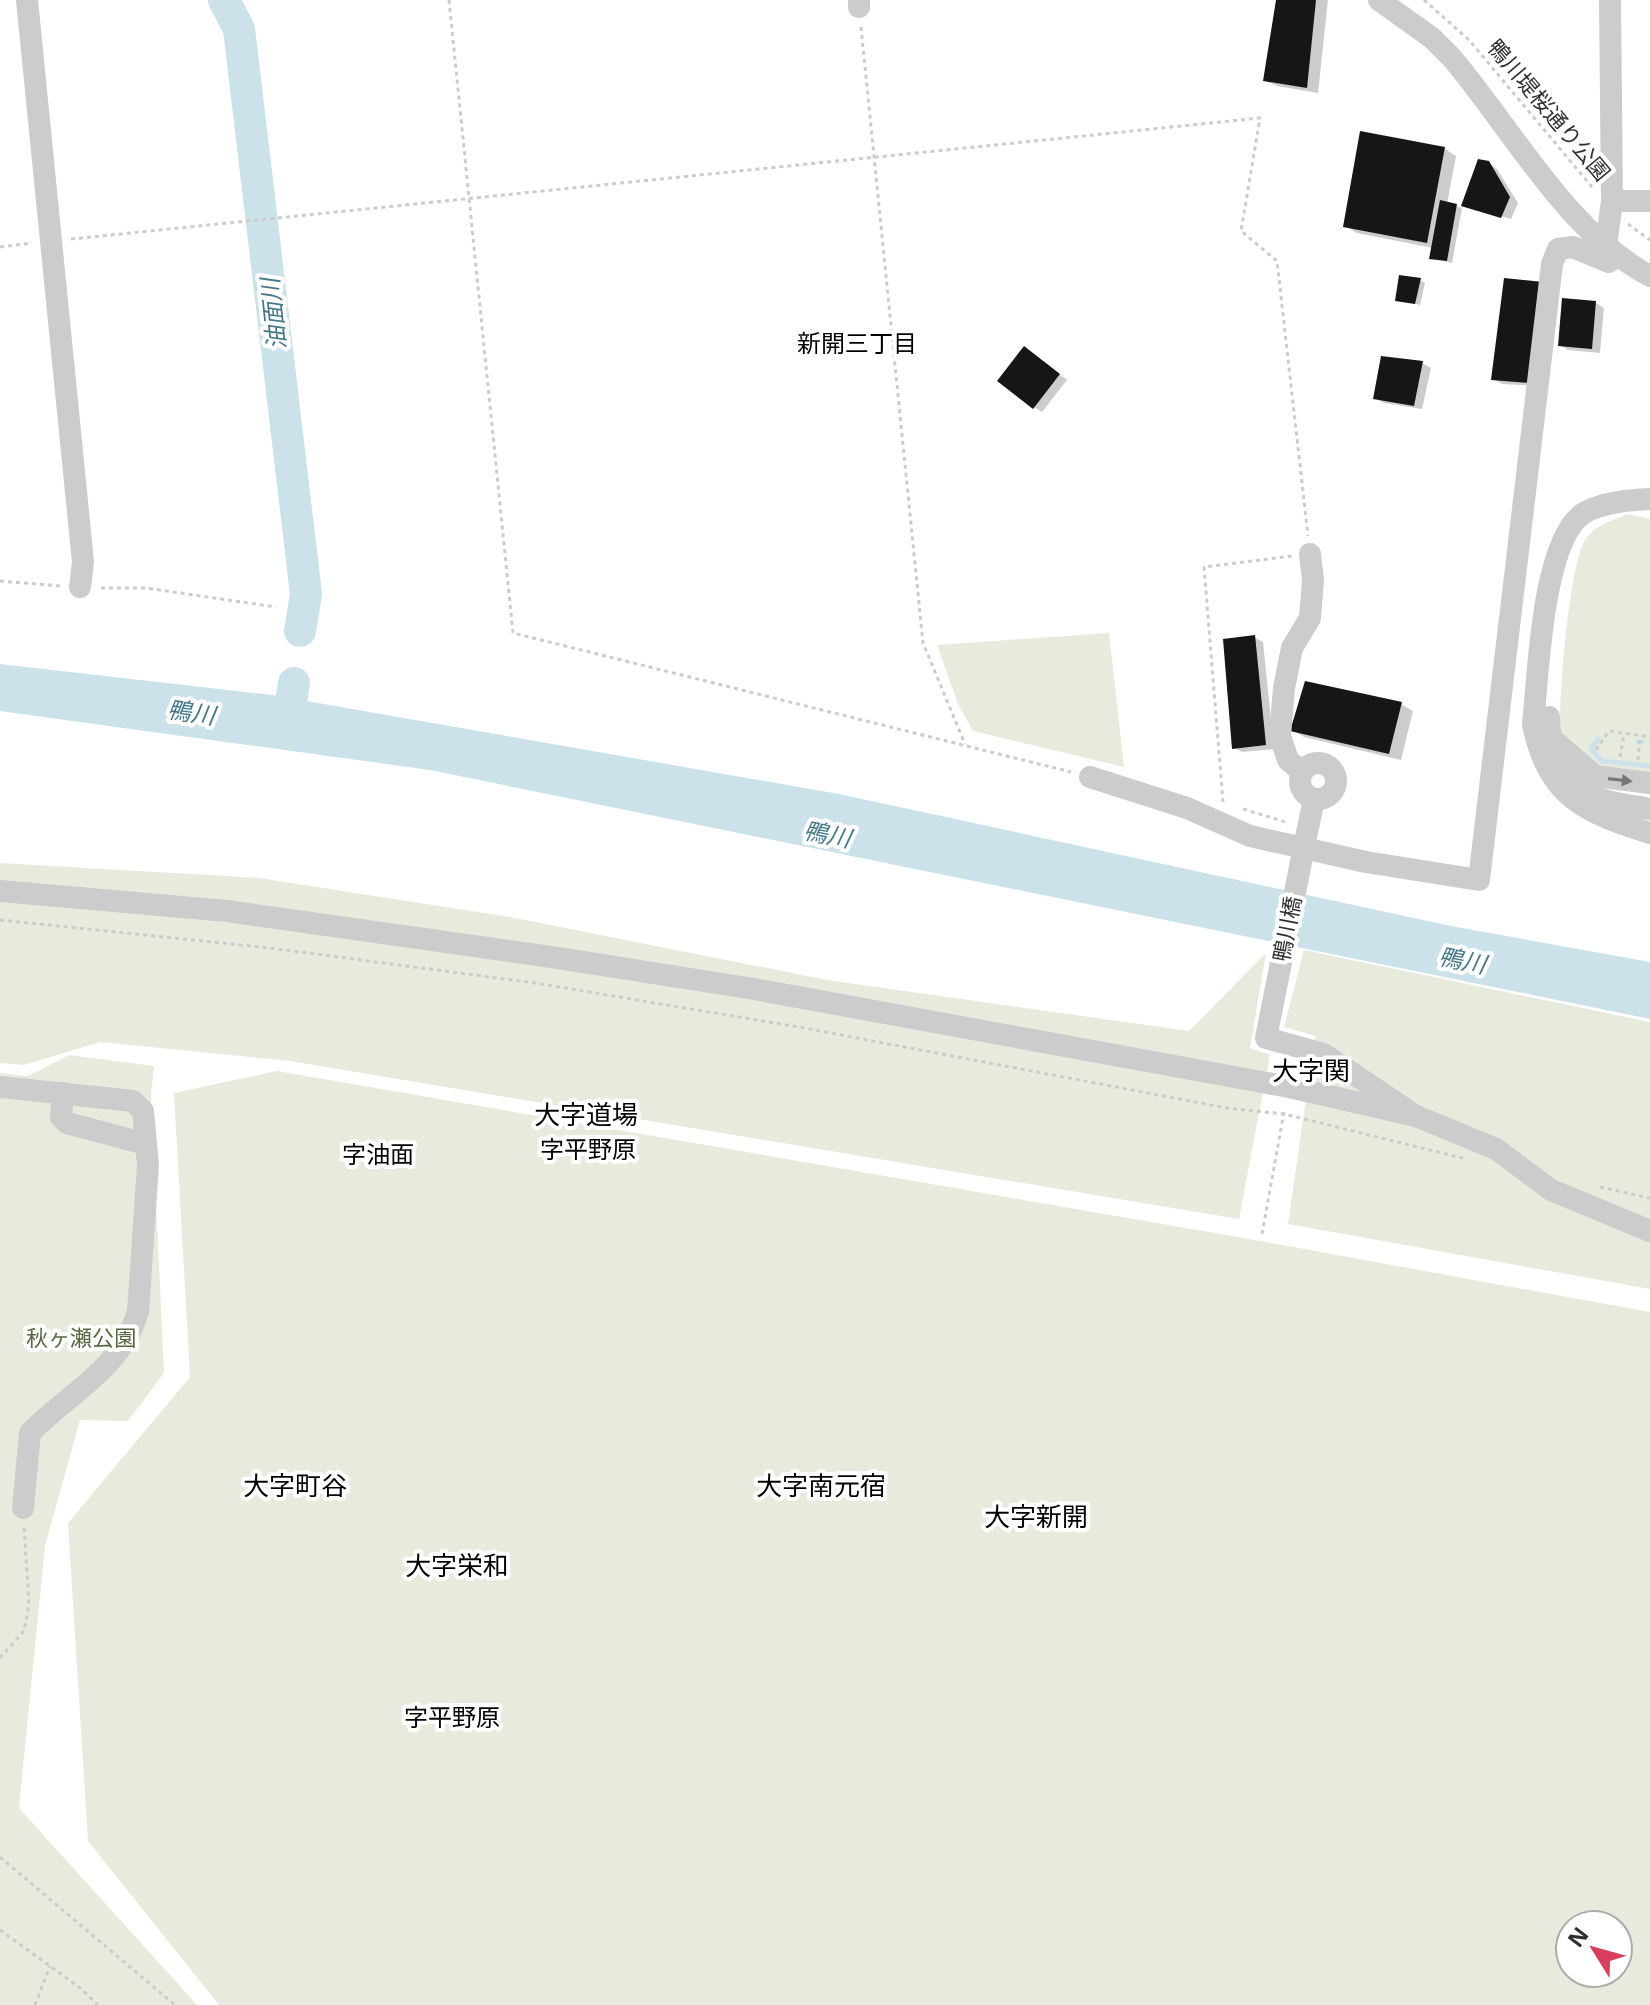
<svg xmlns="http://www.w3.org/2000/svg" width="1650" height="2005" font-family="'Noto Sans','Noto Sans JP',sans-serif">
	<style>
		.green { fill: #e7ebde; fill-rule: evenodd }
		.water { fill: #cce2ea }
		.shadow { fill: #0003 }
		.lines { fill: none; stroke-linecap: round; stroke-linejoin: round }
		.stream { stroke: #cce2ea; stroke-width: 5 }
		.river { stroke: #cce2ea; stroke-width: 32 }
		.building { fill: #161616 }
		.path { stroke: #ccc; stroke-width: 3; stroke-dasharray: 4 4; stroke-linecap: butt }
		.minor { stroke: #ccc; stroke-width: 22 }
		.minor-bridge { stroke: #ccc; stroke-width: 22 }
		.oneway { fill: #767676 }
		.labels { text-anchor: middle; stroke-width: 8; stroke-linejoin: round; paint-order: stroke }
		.street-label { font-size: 22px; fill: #2f2f2f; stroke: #fff }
		.park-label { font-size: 22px; fill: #576840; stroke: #fff }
		.water-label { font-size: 24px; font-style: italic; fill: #43788c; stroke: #fff }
		.neighbourhood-label { font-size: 24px; fill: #000; stroke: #fff }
		.quarter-label { font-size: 26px; fill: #000; stroke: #fff }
	</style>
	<rect width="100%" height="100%" fill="#fff"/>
	<!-- green -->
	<path class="green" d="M1628 514 1650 519V774L1594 767 1561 740C1557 706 1569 574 1583 544 1591 526 1611 521 1628 514Z
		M1109 633 1124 767 973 731 958 704 937 645Z
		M0 863 259 878 510 917 827 980 1189 1031 1266 953 1250 1048 1270 1055 1239 1219 290 1061 100 1042 24 1065 0 1063Z
		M1304 950 1650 1022V1289L1288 1224 1315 1036 1284 1027Z
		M69 1055 154 1066 151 1094 164 1373 128 1421 80 1420 45 1546 19 1808 197 2005H0V1073L28 1076Z
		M277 1071 1238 1237 1650 1312V2005H219L88 1841 68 1523 190 1377 174 1093ZM1570 1925H1618V1973H1570Z"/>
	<!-- water -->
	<path class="water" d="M0 664 272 695 839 794 1451 926 1650 962V1019L430 770 0 711Z"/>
	<!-- shadow -->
	<path class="shadow" d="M1278 0H1328L1318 93 1277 86 1265 80Z
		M1361 134 1445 149 1456 156 1447 204 1462 208 1452 263 1431 258 1433 248 1357 233 1345 226Z
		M1488 163 1497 169 1518 203 1511 219 1471 207Z
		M1420 280 1425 283 1420 305 1397 299Z
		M1542 284 1539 386 1502 384 1493 379Z
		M1564 300 1596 303 1604 308 1600 353 1568 350 1560 345Z
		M1033 354 1067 380 1042 412 1034 407Z
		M1422 363 1431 368 1422 409 1384 403 1375 398Z
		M1254 637 1263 642 1274 749 1242 752 1233 747Z
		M1401 704 1413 711 1401 760 1304 737 1292 730Z"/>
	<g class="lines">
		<!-- stream -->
		<path class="stream" d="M1598 739 1591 749 1602 761 1650 766
			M1638 742H1643"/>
		<!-- river -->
		<path class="river" d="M224 0 239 29 306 594 300 631
			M287 727 294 683"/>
	</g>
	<!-- building -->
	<path class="building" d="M1276 0H1316L1307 88 1263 81Z
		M1360 131 1445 147 1427 243 1343 227Z
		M1478 159 1489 161 1510 197 1501 218 1461 206Z
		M1440 200 1457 204 1447 261 1429 259Z
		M1399 275 1421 278 1415 304 1395 301Z
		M1504 278 1543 282 1531 383 1491 380Z
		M1562 298 1596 301 1592 349 1558 346Z
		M1024 346 1060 374 1033 409 997 381Z
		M1381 356 1423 361 1414 406 1373 399Z
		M1255 635 1266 745 1232 749 1223 639Z
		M1305 681 1402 702 1389 754 1290 731Z"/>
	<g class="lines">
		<!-- path -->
		<path class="path" d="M449 0 513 633 1071 772
			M1424 0 1469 40 1592 187
			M861 27 923 643 965 744
			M1628 224 1650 240
			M71 239 1260 118 1241 231 1277 261 1308 536
			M0 247 32 243
			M0 581 61 586
			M101 588H146L276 607
			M1596 750 1609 731 1650 737
			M1620 757 1624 735
			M1638 760 1640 736
			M1223 802 1204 567 1292 556
			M1243 809 1289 823
			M0 920 270 948 535 983 799 1027 1227 1108 1284 1114 1463 1158
			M1600 1187 1650 1198
			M1262 1234 1284 1112
			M0 1658 24 1631 29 1604 24 1527
			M0 1857 175 2005
			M0 1930 79 1987 98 2005
			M35 2005 50 1966"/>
		<!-- minor -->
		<path class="minor" d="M27 0 83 562 80 587
			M859 0V7
			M1379 0 1432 38 1452 58C1512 129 1567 232 1650 276
			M1612 201H1650
			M1606 246 1612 201 1610 0
			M1650 499C1630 500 1602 502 1584 513 1542 539 1538 677 1533 725 1549 798 1584 812 1650 833
			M1549 717C1549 744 1563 779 1588 794 1604 803 1632 805 1650 809
			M1557 743 1595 776 1650 783
			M1300 781a18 18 0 1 1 36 0a18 18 0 1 1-36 0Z
			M1302 772 1288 760 1280 736 1284 688 1292 648 1310 618 1313 580 1310 554
			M1090 777 1187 808 1250 836 1366 862 1479 880 1552 264 1558 249 1573 247 1609 262 1616 256
			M1305 842 1266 1038 1324 1054 1416 1116 1496 1149 1551 1190 1650 1231
			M0 891 227 911 558 958 754 989 1289 1087 1416 1116
			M0 1087 133 1101 143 1111 148 1165 138 1312C121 1369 69 1393 30 1433L23 1508
			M63 1093 61 1117 67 1123 146 1144"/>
		<!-- minor-bridge -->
		<path class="minor-bridge" d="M1305 842 1312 809"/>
	</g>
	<!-- one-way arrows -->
	<defs><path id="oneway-solid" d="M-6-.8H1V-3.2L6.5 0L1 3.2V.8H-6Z" transform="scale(2)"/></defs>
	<use class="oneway" href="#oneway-solid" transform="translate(1620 780) rotate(7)"/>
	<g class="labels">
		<!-- street labels -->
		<g class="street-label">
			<text transform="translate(1549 110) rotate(50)" y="8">鴨川堤桜通り公園</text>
			<text transform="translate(1287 929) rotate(-79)" y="8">鴨川橋</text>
		</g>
		<!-- park labels -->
		<g class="park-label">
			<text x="81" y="1346">秋ヶ瀬公園</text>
		</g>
		<!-- water labels -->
		<g class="water-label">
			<text transform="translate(274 314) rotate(-96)" y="8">油面川</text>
			<text transform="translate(191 713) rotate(8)" y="8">鴨川</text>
			<text transform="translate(827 835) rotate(11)" y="8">鴨川</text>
			<text transform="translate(1462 961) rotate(11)" y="8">鴨川</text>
		</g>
		<!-- neighbourhood labels -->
		<g class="neighbourhood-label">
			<text x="857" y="352">新開三丁目</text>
			<text x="588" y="1158">字平野原</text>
			<text x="378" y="1163">字油面</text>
			<text x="452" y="1726">字平野原</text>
		</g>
		<!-- quarter labels -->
		<g class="quarter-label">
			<text x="1311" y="1080">大字関</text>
			<text x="586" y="1124">大字道場</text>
			<text x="295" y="1495">大字町谷</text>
			<text x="821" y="1495">大字南元宿</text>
			<text x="1036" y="1526">大字新開</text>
			<text x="457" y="1575">大字栄和</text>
		</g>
	</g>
	<!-- north arrow -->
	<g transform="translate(1594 1949) rotate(307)"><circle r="38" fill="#ffffff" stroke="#acacac" stroke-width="2"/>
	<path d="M0-6L14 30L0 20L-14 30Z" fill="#d93f5d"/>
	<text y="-12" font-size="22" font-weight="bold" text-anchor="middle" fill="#2f2f2f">N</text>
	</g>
</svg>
